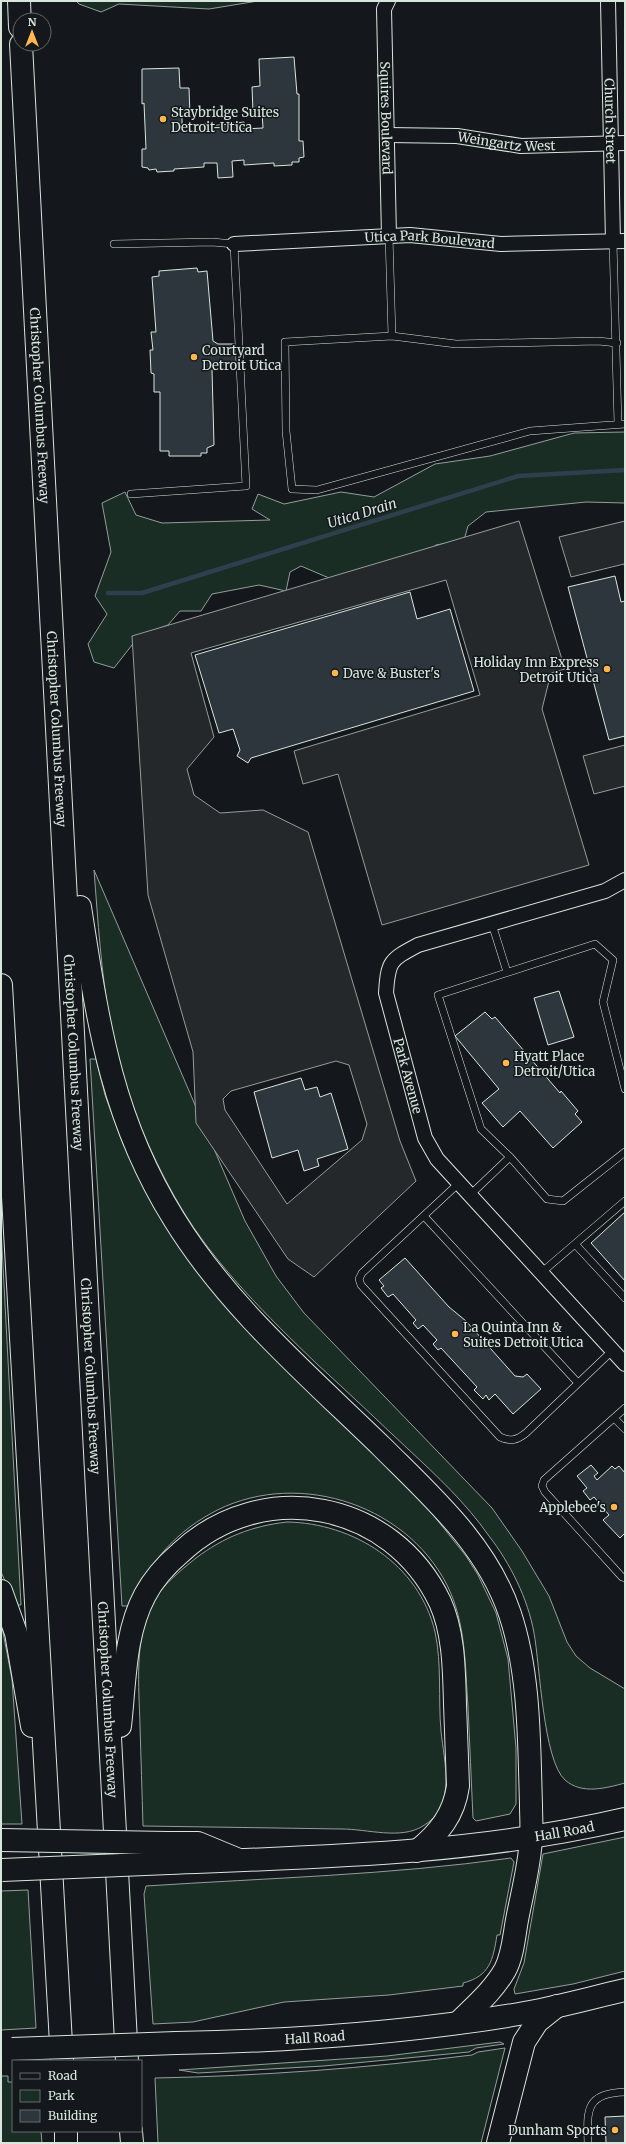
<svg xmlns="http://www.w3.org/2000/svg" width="626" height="2144" font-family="Merriweather,serif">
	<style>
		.green { fill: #1a2d24; stroke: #939e99 }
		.parking { fill: #24282b; stroke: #939e99; fill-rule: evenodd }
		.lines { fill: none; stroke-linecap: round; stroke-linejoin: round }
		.stream { stroke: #2f3f4d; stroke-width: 4.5 }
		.building { fill: #2c363c; stroke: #d8e6dc }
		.service-casing { stroke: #d8e6dc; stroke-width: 8 }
		.minor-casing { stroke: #d8e6dc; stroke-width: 16 }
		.trunk-casing { stroke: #d8e6dc; stroke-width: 24 }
		.motorway-casing { stroke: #d8e6dc; stroke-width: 24 }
		.service { stroke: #14181c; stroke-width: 7 }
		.minor { stroke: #14181c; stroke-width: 14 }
		.trunk { stroke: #14181c; stroke-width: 22 }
		.motorway { stroke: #14181c; stroke-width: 22 }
		.trunk-bridge-casing { stroke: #d8e6dc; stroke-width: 24; stroke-linecap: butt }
		.motorway-bridge-casing { stroke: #d8e6dc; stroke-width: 24; stroke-linecap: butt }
		.trunk-bridge { stroke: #14181c; stroke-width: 22 }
		.motorway-bridge { stroke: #14181c; stroke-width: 22 }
		.poi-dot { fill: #ffb74d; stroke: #14181c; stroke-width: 1.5 }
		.labels { text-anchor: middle; stroke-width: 3; stroke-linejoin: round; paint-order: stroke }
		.poi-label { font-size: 13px; fill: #d8e6dc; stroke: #14181c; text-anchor: start }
		.street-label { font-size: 13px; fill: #d8e6dc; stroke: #14181c }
		.water-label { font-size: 14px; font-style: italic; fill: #d8e6dc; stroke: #14181c }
	</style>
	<rect width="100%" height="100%" fill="#14181c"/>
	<!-- green -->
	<path class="green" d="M76 1H258L209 9 119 4 101 12 79 4Z
		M625 432V503L586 502 486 512 468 526 464 540 436 545 419 557 329 578 301 566 290 572 286 591 259 585 212 594 201 611H180L168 625 139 636 114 668 94 662 88 644 107 614 95 596 111 552 102 503 125 492 136 515 162 523 270 520 252 509 258 494 284 504 341 492 374 497 435 464 490 456 574 433Z
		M94 870 245 1221 276 1276 304 1313 492 1508 522 1551 549 1596 567 1642 576 1656 590 1668 625 1689V1783C606 1788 582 1795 565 1780 543 1760 540 1665 534 1633 528 1599 510 1563 489 1536 466 1503 437 1476 408 1449 378 1421 348 1392 317 1364 269 1318 214 1264 180 1206 147 1150 122 1087 110 1022 101 972 98 921 94 870Z
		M90 1059H96L105 1095 123 1144 149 1197 238 1315 430 1511 466 1556 478 1575 496 1613 508 1659 516 1748V1804L510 1814 476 1821 473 1818C471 1781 470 1744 468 1707 465 1665 466 1623 447 1585 404 1501 291 1468 210 1514 172 1535 147 1567 129 1606H122Z
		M1 1228 21 1605H16L1 1572Z
		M287 1522C353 1523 419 1564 435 1632 442 1664 438 1698 441 1731 444 1762 457 1806 423 1826 401 1840 367 1829 342 1829 276 1828 210 1827 143 1826 142 1792 141 1759 140 1726 139 1686 134 1641 152 1604 162 1585 180 1571 196 1558 224 1537 252 1526 287 1522Z
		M1 1622 12 1679 22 1824H1Z
		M625 1837V1971L573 1984 515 1994 514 1989 524 1963 543 1854Z
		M511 1858 514 1862 500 1935H497C493 1960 490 1976 463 1983V1986L389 1995 284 2002 193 2022 153 2024 144 1894 146 1886C268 1878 390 1875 511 1858Z
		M28 1890 36 2028 1 2030V1891Z
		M500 2042 504 2044 476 2048 469 2052 324 2066 198 2073 179 2070 387 2056Z
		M505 2048 481 2143H158L155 2078C261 2076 367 2068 472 2055L478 2052Z
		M1 2076H8V2082H13V2131H41L42 2143H1Z"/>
	<!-- parking -->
	<path class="parking" d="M519 521 565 669 551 673 542 709 589 865 382 925 338 774 303 784 294 751 480 695 446 580 191 653 214 737 187 769 194 795 220 813 263 810 308 832 400 1141 416 1181 314 1277 288 1259 196 1123 193 1052 148 895 132 636ZM336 1061 349 1065 367 1124 362 1140 287 1204 225 1110 223 1099 231 1091Z
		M625 521V568L624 564 571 577 559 537Z
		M625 745V786L594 794 583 756Z"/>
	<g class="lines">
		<!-- stream -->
		<path class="stream" d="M108 593H142L518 476 625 470"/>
	</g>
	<!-- building -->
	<path class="building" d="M294 57 297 94H299V141H303L304 157 299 158V162H292V165L274 166V163L244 165V160L232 161 233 177 218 178 217 163H204V167L174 169V171L157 172 156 169 149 170 148 168 142 167V149H146L144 103 142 104V69L179 68 180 88H189L190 116H182V131L199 130V124L211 123V126L244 122V129L263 128 262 112H253L252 87 260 86 259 59Z
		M197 268 198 272 207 271 213 341 218 344H237V364H218V370H212L214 445 207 448V453H201V456H169V451H160V392H154V374L151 373 150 350H153L151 332H156L152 277 159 276V271Z
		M615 576 621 602 625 601V736L609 740 568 587Z
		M410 592 417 619 450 609 474 691 251 758 248 763 237 756 240 750 233 729 219 733 195 655Z
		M559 991 574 1037 548 1045 534 998Z
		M485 1012 492 1019 495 1017 560 1093 561 1091 578 1111 575 1114 582 1122 553 1148 520 1111 503 1127 482 1103 499 1089 455 1036Z
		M301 1078 305 1090 317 1087 320 1097 331 1093 348 1149 317 1159 319 1166 304 1171 298 1150 272 1158 254 1092Z
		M625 1212V1281L591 1243Z
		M405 1258 449 1307 466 1321 515 1376 523 1377 527 1374 541 1389 513 1414 495 1394 489 1400 486 1395 483 1399 474 1390 477 1387 441 1348 438 1350 433 1344 437 1340 423 1325 418 1329 413 1323 416 1320 393 1294 388 1297 381 1288 384 1286 379 1280Z
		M591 1465 598 1473 594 1476 597 1480 612 1466 615 1469 619 1466 625 1473V1533L620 1538 603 1520 609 1515 594 1497 590 1500 583 1491 587 1488 577 1476Z
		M625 2116V2143H606L605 2117Z"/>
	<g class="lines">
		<!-- service casing -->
		<g class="service-casing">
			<path id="service" d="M389 236 392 336
				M613 242 618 424
				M114 244 212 242 234 244 246 486 131 494
				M617 343 598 341 456 344 392 336 285 342 286 431 292 489 317 490 530 431 625 424
				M492 924 507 972
				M625 1089 603 1002 613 960 595 944 438 995 481 1129 510 1157 547 1199 563 1201 625 1152
				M459 1183 362 1273 359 1279 361 1285 500 1437C511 1442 517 1440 526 1433L613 1350
				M470 1195 510 1157
				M424 1216 578 1383
				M575 1244 625 1298
				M541 1273 625 1201
				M625 1408 544 1480 542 1486 545 1492 622 1577 625 1578
				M614 1418 625 1429
				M588 2143C587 2111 585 2093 625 2092"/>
		</g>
		<!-- minor casing -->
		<g class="minor-casing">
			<g id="minor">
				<path id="s1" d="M388 1 384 9 389 236"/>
				<path id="s2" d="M608 1 613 242"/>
				<path id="s3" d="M388 135 457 136 521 146 625 143"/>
				<path id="s4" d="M234 244 410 235 501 244 625 241"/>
				<path id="s5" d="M625 880 605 891 418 945C390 960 388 961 386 993L425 1138 437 1159 625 1364"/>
			</g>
		</g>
		<!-- trunk casing -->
		<g class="trunk-casing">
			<g id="trunk">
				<path id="s6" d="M169 1863C322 1857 475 1854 625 1819"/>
				<path id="s7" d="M176 2043C290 2041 406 2033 519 2014 555 2008 590 1998 625 1990"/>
			</g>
		</g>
		<!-- motorway casing -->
		<g class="motorway-casing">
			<g id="motorway">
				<path d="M19 1 20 27"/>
				<path id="s8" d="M21 44 127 2061"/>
				<path d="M80 907C98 1022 111 1118 174 1219 228 1307 309 1376 382 1447 432 1497 487 1545 510 1614 530 1674 529 1742 531 1805 531 1816 532 1827 531 1837 530 1865 522 1893 517 1920 514 1936 513 1955 505 1970 493 1991 475 2006 458 2023"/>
				<path d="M1 985 62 2061"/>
				<path d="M1 1591 16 1633 32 1726"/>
				<path d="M120 1726C125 1683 124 1634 145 1595 154 1578 166 1565 180 1553 262 1476 392 1501 440 1602 454 1633 454 1670 455 1704 456 1731 457 1759 458 1786 454 1815 439 1833 417 1851"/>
				<path d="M168 1843H198L239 1860"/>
				<path d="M66 2131V2143"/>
				<path d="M131 2131 132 2143"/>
				<path d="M498 2143 524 2042 537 2022 557 2006"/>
			</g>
		</g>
		<!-- service -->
		<use href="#service" class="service"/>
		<!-- minor -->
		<use href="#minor" class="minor"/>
		<!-- trunk -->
		<use href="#trunk" class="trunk"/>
		<!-- motorway -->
		<use href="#motorway" class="motorway"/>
		<!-- trunk-bridge casing -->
		<g class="trunk-bridge-casing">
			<path id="trunk-bridge" d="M2 1870 169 1863
				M12 2049 176 2043"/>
		</g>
		<!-- motorway-bridge casing -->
		<g class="motorway-bridge-casing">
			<path id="motorway-bridge" d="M1 1840 168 1843"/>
		</g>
		<!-- trunk-bridge -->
		<use href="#trunk-bridge" class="trunk-bridge"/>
		<!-- motorway-bridge -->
		<use href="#motorway-bridge" class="motorway-bridge"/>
	</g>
	<!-- markers -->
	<g class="poi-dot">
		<circle cx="163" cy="119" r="4"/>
		<circle cx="194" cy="357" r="4"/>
		<circle cx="607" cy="669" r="4"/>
		<circle cx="335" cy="673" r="4"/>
		<circle cx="506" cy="1063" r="4"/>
		<circle cx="455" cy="1334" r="4"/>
		<circle cx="614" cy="1507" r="4"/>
		<circle cx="615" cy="2130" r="4"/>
	</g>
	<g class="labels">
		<!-- poi labels -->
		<g class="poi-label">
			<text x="171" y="117">Staybridge Suites<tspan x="171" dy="15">Detroit-Utica</tspan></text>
			<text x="202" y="355">Courtyard<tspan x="202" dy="15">Detroit Utica</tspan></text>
			<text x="599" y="667" text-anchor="end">Holiday Inn Express<tspan x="599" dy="15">Detroit Utica</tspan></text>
			<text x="343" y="678">Dave &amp; Buster's</text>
			<text x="514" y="1061">Hyatt Place<tspan x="514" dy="15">Detroit/Utica</tspan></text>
			<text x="463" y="1332">La Quinta Inn &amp;<tspan x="463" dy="15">Suites Detroit Utica</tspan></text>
			<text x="606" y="1512" text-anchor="end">Applebee's</text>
			<text x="607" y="2135" text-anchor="end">Dunham Sports</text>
		</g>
		<!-- street labels -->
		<g class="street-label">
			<text dy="5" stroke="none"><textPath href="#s1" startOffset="118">Squires Boulevard</textPath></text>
			<text dy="5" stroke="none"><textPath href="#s2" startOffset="120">Church Street</textPath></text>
			<text dy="5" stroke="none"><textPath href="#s3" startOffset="119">Weingartz West</textPath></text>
			<text dy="5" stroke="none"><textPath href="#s4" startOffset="196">Utica Park Boulevard</textPath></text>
			<text dy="5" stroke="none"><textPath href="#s8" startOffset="362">Christopher Columbus Freeway</textPath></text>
			<text dy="5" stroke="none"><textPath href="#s8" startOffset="686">Christopher Columbus Freeway</textPath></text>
			<text dy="5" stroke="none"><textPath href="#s8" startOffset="1010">Christopher Columbus Freeway</textPath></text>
			<text dy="5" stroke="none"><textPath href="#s5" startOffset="366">Park Avenue</textPath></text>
			<text dy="5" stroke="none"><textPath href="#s8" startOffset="1334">Christopher Columbus Freeway</textPath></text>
			<text dy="5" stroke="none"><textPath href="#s8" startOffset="1658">Christopher Columbus Freeway</textPath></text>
			<text dy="5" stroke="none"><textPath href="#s6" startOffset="397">Hall Road</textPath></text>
			<text dy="5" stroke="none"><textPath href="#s7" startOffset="139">Hall Road</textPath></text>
		</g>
		<!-- water labels -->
		<g class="water-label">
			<text transform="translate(362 513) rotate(-17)" y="5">Utica Drain</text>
		</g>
	</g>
	<!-- border -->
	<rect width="626" height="2144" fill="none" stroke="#d8e6dc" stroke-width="4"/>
	<!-- legend -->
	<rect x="12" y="2060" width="130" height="72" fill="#14181c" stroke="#626a69"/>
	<rect x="20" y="2073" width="20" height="6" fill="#14181c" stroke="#626a69"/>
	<text x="48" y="2080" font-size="12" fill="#d8e6dc">Road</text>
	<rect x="20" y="2090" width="20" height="12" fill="#1a2d24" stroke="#626a69"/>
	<text x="48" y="2100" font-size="12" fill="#d8e6dc">Park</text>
	<rect x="20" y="2110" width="20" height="12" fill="#2c363c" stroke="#626a69"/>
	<text x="48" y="2120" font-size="12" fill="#d8e6dc">Building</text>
	<!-- north arrow -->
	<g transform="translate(32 32)"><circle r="19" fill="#14181c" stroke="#626a69"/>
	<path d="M0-3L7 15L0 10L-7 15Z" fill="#ffb74d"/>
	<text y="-6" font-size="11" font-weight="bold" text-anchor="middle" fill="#d8e6dc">N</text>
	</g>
</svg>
